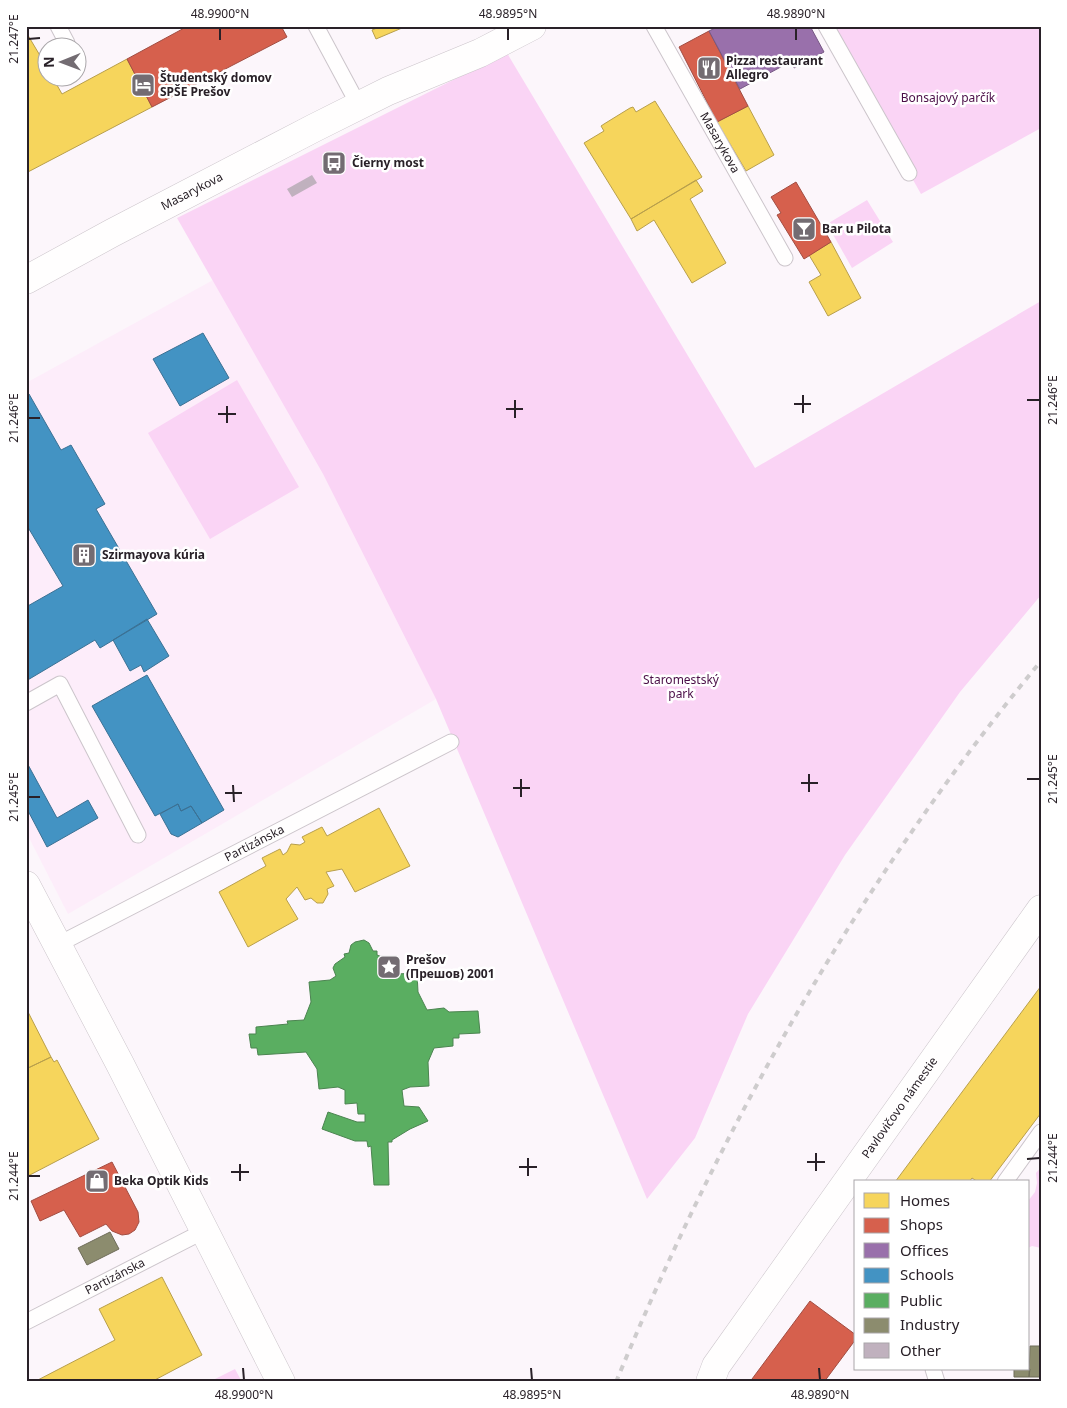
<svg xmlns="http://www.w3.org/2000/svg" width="1067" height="1408" font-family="'Noto Sans',sans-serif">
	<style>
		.built { fill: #fdedfa }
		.green { fill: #fad4f5 }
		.homes { fill: #f6d55c; stroke: #b89f4c }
		.shops { fill: #d6604d; stroke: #a24d42 }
		.offices { fill: #9970ab; stroke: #775884 }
		.schools { fill: #4393c3; stroke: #3b7194 }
		.public { fill: #5aae61; stroke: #4b8450 }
		.industry { fill: #8c8c6e; stroke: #6e6c59 }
		.building { fill: #c0b1be }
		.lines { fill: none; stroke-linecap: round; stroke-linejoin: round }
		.service-casing { stroke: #ccc5cb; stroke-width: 17 }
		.minor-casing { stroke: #ccc5cb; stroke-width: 29 }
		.service { stroke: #fffefe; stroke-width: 15 }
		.minor { stroke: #fffefe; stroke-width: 28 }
		.rail { stroke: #cecccd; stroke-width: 4; stroke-dasharray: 6 6; stroke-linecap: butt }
		.ticks { fill: none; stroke: #292128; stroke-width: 2 }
		.labels { text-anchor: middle; stroke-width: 5; stroke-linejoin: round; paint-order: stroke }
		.poi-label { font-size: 12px; font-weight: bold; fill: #292128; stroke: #fff; text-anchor: start }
		.park-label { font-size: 12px; fill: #4a0e47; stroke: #fff }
		.street-label { font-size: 12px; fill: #292128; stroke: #fff }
		.neatline { fill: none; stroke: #292128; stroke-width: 2 }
		.ticks-label { font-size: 12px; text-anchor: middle; fill: #292128 }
	</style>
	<rect width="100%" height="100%" fill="#fcf6fb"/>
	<!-- built -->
	<path class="built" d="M213 280 323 474 436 699 68 914 26 832V383Z"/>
	<!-- green -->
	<path class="green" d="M826 26H1041V128L921 194Z
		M507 53 755 468 1041 301V595L960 692 845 855 748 1014 695 1138 647 1199 436 699 323 474 177 218Z
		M867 200 893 242 852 268 827 224Z
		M237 380 299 487 210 539 148 433Z
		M1041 1167V1248L1032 1246 1028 1248V1201L1035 1192 1037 1183 1036 1173Z
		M235 1369 242 1382H209Z"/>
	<!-- homes -->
	<path class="homes" d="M382 26H402V28L376 39 372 30Z
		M26 32 48 69V78H53L62 94 127 59 152 107 26 173Z
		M655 101 702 177 631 219 584 143 604 131 601 126 604 124 630 108 633 107 636 112Z
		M748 106 774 155 746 171 717 122Z
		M696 180 703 191 690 199 726 263 692 283 654 220 637 231 631 219Z
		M831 242 861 298 828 316 809 282 821 275 809 255Z
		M379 808 410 866 355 892 342 869 326 872 334 886 327 889 328 894 323 903H317L311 898 305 900 297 887 286 899 298 919 248 947 219 892 266 866 262 858 280 849 283 855 287 852 291 844 300 845 305 842 302 837 322 827 327 836Z
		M1041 986V1113L989 1182H978L972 1178 969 1182H895Z
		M26 1008 51 1057 26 1069Z
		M51 1057 54 1062 57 1060 99 1139 26 1177V1069Z
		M162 1277 202 1355 151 1382H34L115 1340 99 1309Z"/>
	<!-- shops -->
	<path class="shops" d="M188 26H281L287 37 152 107 127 59Z
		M709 31 748 106 717 122 679 47Z
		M796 182 831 242 804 259 777 215 781 213 771 197Z
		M112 1162 138 1212 139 1222 135 1230 129 1234 122 1235 112 1231 106 1224 80 1237 64 1210 40 1221 31 1201Z
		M810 1301 856 1335V1339L824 1382H755L752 1379Z"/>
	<!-- offices -->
	<path class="offices" d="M719 26H810L824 52 794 68 790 62 740 89 709 31Z"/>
	<!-- schools -->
	<path class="schools" d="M203 333 229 378 180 406 153 359Z
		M29 394 61 450 71 445 105 504 96 509 157 614 100 648 95 640 26 681V607L63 586 26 524V396Z
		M147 619 169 656 144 672 141 665 130 671 113 640Z
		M147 675 224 810 202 823 191 806 181 811 178 804 155 816 92 706Z
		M26 761 57 818 88 800 98 818 47 847 26 807Z
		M178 804 181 811 191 806 202 823 178 837 171 834 160 814Z"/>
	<!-- public -->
	<path class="public" d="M364 940 369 943 373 951H377V955L387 959 389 971 397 974 417 973 418 992 427 1010 444 1008 449 1012 478 1011 480 1033 459 1034V1038H453V1046L434 1048 428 1062 429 1086 410 1087 402 1090 404 1106 419 1107 428 1121 410 1129 392 1140V1142H388L389 1185H374L371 1146 368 1147 367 1141H355L322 1129 328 1112 357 1122H365V1114H358L357 1103 345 1104V1090L338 1087 319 1089 317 1069 306 1052 258 1055 257 1048H251L249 1034H256V1027L288 1024 287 1021 304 1020 311 1002 309 982 330 980 336 976 333 968 335 964 345 957 344 954 349 953 351 945 355 942Z"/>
	<!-- industry -->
	<path class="industry" d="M110 1232 119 1249 87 1265 78 1248Z
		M1030 1346H1041V1377H1029Z
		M1028 1368 1030 1369 1029 1377H1014V1369Z"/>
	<!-- building -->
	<path class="building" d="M312 175 317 183 292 197 287 189Z"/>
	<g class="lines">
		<!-- service casing -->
		<g class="service-casing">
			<g id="service">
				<path d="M58 26 67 43"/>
				<path d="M316 26 359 106"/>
				<path id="s1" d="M654 26 785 258"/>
				<path d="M826 26 909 173"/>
				<path d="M26 703 60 684 138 835"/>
				<path id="s2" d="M57 945 451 742"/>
				<path d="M1005 1182 1041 1132"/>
				<path id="s3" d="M26 1322 204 1231"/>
				<path d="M933 1369 937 1382"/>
			</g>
		</g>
		<!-- minor casing -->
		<g class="minor-casing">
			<g id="minor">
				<path id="s4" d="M26 280 112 233 314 128 388 91 480 53 532 26"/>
				<path d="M26 885 120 1064 281 1382"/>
				<path id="s5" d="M710 1382 716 1366 1041 909"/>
			</g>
		</g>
		<!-- service -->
		<use href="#service" class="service"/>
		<!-- minor -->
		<use href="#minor" class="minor"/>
		<!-- rail -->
		<path class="rail" d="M616 1382C723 1123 862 877 1041 661"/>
	</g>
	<!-- ticks -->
	<path class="ticks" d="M220 28V40M508 28V40M796 28V40M28 39 40 38M803 395V413M515 400V418M1027 400H1040M794 404H811M227 406V423M506 409H523M218 414H236M28 418H40M809 774V792M521 779V797M1027 779H1040M801 783H818M233 785 234 802M513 788H530M225 793H242M28 797H40M816 1153V1171M528 1158V1176M1027 1159 1040 1158M807 1162H825M240 1164V1181M519 1167H537M231 1172H249M28 1176H40M243 1368 244 1380M531 1368 532 1380M819 1368 820 1380"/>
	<!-- icons -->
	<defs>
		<g id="restaurant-square" transform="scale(1.25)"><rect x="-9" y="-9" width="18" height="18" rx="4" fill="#736c72" stroke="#fff"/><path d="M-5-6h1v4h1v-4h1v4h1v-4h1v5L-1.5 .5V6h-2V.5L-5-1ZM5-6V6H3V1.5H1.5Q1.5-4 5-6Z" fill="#fff"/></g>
		<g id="hotel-square" transform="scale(1.25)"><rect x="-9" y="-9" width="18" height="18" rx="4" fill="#736c72" stroke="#fff"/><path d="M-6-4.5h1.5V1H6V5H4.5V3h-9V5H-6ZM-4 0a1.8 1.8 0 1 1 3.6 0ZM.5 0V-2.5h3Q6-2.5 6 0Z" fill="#fff"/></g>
		<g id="bus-square" transform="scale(1.25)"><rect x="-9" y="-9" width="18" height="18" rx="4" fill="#736c72" stroke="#fff"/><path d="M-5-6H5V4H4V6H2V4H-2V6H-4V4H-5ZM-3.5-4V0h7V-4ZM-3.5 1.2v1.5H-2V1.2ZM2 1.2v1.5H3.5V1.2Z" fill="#fff"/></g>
		<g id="bar-square" transform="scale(1.25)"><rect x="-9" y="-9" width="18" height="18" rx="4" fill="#736c72" stroke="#fff"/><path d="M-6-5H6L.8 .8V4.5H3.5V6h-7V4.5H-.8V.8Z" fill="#fff"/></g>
		<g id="building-square" transform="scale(1.25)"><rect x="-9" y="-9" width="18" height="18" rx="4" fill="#736c72" stroke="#fff"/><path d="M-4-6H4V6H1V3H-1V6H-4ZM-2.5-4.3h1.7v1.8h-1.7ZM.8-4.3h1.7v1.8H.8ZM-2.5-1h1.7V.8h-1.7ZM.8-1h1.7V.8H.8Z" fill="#fff"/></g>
		<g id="sight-square" transform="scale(1.25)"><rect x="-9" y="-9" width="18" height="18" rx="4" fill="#736c72" stroke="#fff"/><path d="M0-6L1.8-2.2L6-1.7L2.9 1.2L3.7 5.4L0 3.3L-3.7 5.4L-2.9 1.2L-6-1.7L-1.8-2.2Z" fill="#fff"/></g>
		<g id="shop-square" transform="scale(1.25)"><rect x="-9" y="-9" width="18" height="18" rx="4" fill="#736c72" stroke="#fff"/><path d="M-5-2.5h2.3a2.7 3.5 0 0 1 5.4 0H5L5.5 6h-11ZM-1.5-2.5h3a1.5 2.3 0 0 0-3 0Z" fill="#fff"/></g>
	</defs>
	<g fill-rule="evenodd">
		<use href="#restaurant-square" x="709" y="68"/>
		<use href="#hotel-square" x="143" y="85"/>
		<use href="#bus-square" x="334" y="163"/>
		<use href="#bar-square" x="804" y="229"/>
		<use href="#building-square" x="84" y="555"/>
		<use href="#sight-square" x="389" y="967"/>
		<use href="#shop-square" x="97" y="1181"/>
	</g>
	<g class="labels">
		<!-- poi labels -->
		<g class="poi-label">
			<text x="726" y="65">Pizza restaurant<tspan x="726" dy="14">Allegro</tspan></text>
			<text x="160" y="82">Študentský domov<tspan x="160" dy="14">SPŠE Prešov</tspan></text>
			<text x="352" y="167">Čierny most</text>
			<text x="822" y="233">Bar u Pilota</text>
			<text x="102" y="559">Szirmayova kúria</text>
			<text x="406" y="964">Prešov<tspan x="406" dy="14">(Прешов) 2001</tspan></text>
			<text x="114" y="1185">Beka Optik Kids</text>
		</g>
		<!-- park labels -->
		<g class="park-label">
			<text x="948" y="102">Bonsajový parčík</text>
			<text x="681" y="684">Staromestský<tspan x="681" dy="14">park</tspan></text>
		</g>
		<!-- street labels -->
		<g class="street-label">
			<text dy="4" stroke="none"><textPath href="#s1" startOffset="134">Masarykova</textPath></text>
			<text dy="4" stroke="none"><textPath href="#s4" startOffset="188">Masarykova</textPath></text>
			<text dy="4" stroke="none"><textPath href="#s2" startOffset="222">Partizánska</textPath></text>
			<text dy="4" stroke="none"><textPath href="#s5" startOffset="334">Pavlovičovo námestie</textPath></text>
			<text dy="4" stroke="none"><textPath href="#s3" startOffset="100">Partizánska</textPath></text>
		</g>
	</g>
	<!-- border -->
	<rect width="1067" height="1408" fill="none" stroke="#ffffff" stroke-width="55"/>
	<!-- legend -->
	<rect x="854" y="1180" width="175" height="190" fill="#ffffff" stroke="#a9a6a9"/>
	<rect x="864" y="1193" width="25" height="15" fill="#f6d55c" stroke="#a9a6a9"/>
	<text x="900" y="1206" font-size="15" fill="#292128">Homes</text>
	<rect x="864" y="1218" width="25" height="15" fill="#d6604d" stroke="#a9a6a9"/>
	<text x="900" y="1230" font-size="15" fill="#292128">Shops</text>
	<rect x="864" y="1243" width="25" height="15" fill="#9970ab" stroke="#a9a6a9"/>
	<text x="900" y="1256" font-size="15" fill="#292128">Offices</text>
	<rect x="864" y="1268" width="25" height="15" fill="#4393c3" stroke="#a9a6a9"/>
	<text x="900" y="1280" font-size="15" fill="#292128">Schools</text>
	<rect x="864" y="1293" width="25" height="15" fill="#5aae61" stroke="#a9a6a9"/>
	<text x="900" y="1306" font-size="15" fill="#292128">Public</text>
	<rect x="864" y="1318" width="25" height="15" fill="#8c8c6e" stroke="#a9a6a9"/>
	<text x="900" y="1330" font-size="15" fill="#292128">Industry</text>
	<rect x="864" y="1343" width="25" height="15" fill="#c0b1be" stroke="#a9a6a9"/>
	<text x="900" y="1356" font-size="15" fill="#292128">Other</text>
	<!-- north arrow -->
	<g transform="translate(62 62) rotate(269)"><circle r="24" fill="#ffffff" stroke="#a9a6a9"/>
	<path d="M0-4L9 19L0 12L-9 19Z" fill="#736c72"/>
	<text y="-8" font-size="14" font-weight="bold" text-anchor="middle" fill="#292128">N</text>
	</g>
	<rect x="28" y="28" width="1012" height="1352" class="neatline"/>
	<g class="ticks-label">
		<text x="220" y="18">48.9900°N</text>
		<text x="508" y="18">48.9895°N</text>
		<text x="796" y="18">48.9890°N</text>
		<text transform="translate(14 39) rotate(-90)" y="4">21.247°E</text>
		<text transform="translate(1053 400) rotate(-90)" y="4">21.246°E</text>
		<text transform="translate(14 418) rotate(-90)" y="4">21.246°E</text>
		<text transform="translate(1053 779) rotate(-90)" y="4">21.245°E</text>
		<text transform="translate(14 797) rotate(-90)" y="4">21.245°E</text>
		<text transform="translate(1053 1158) rotate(-90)" y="4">21.244°E</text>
		<text transform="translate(14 1176) rotate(-90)" y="4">21.244°E</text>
		<text x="244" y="1399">48.9900°N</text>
		<text x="532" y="1399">48.9895°N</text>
		<text x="820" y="1399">48.9890°N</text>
	</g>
</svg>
